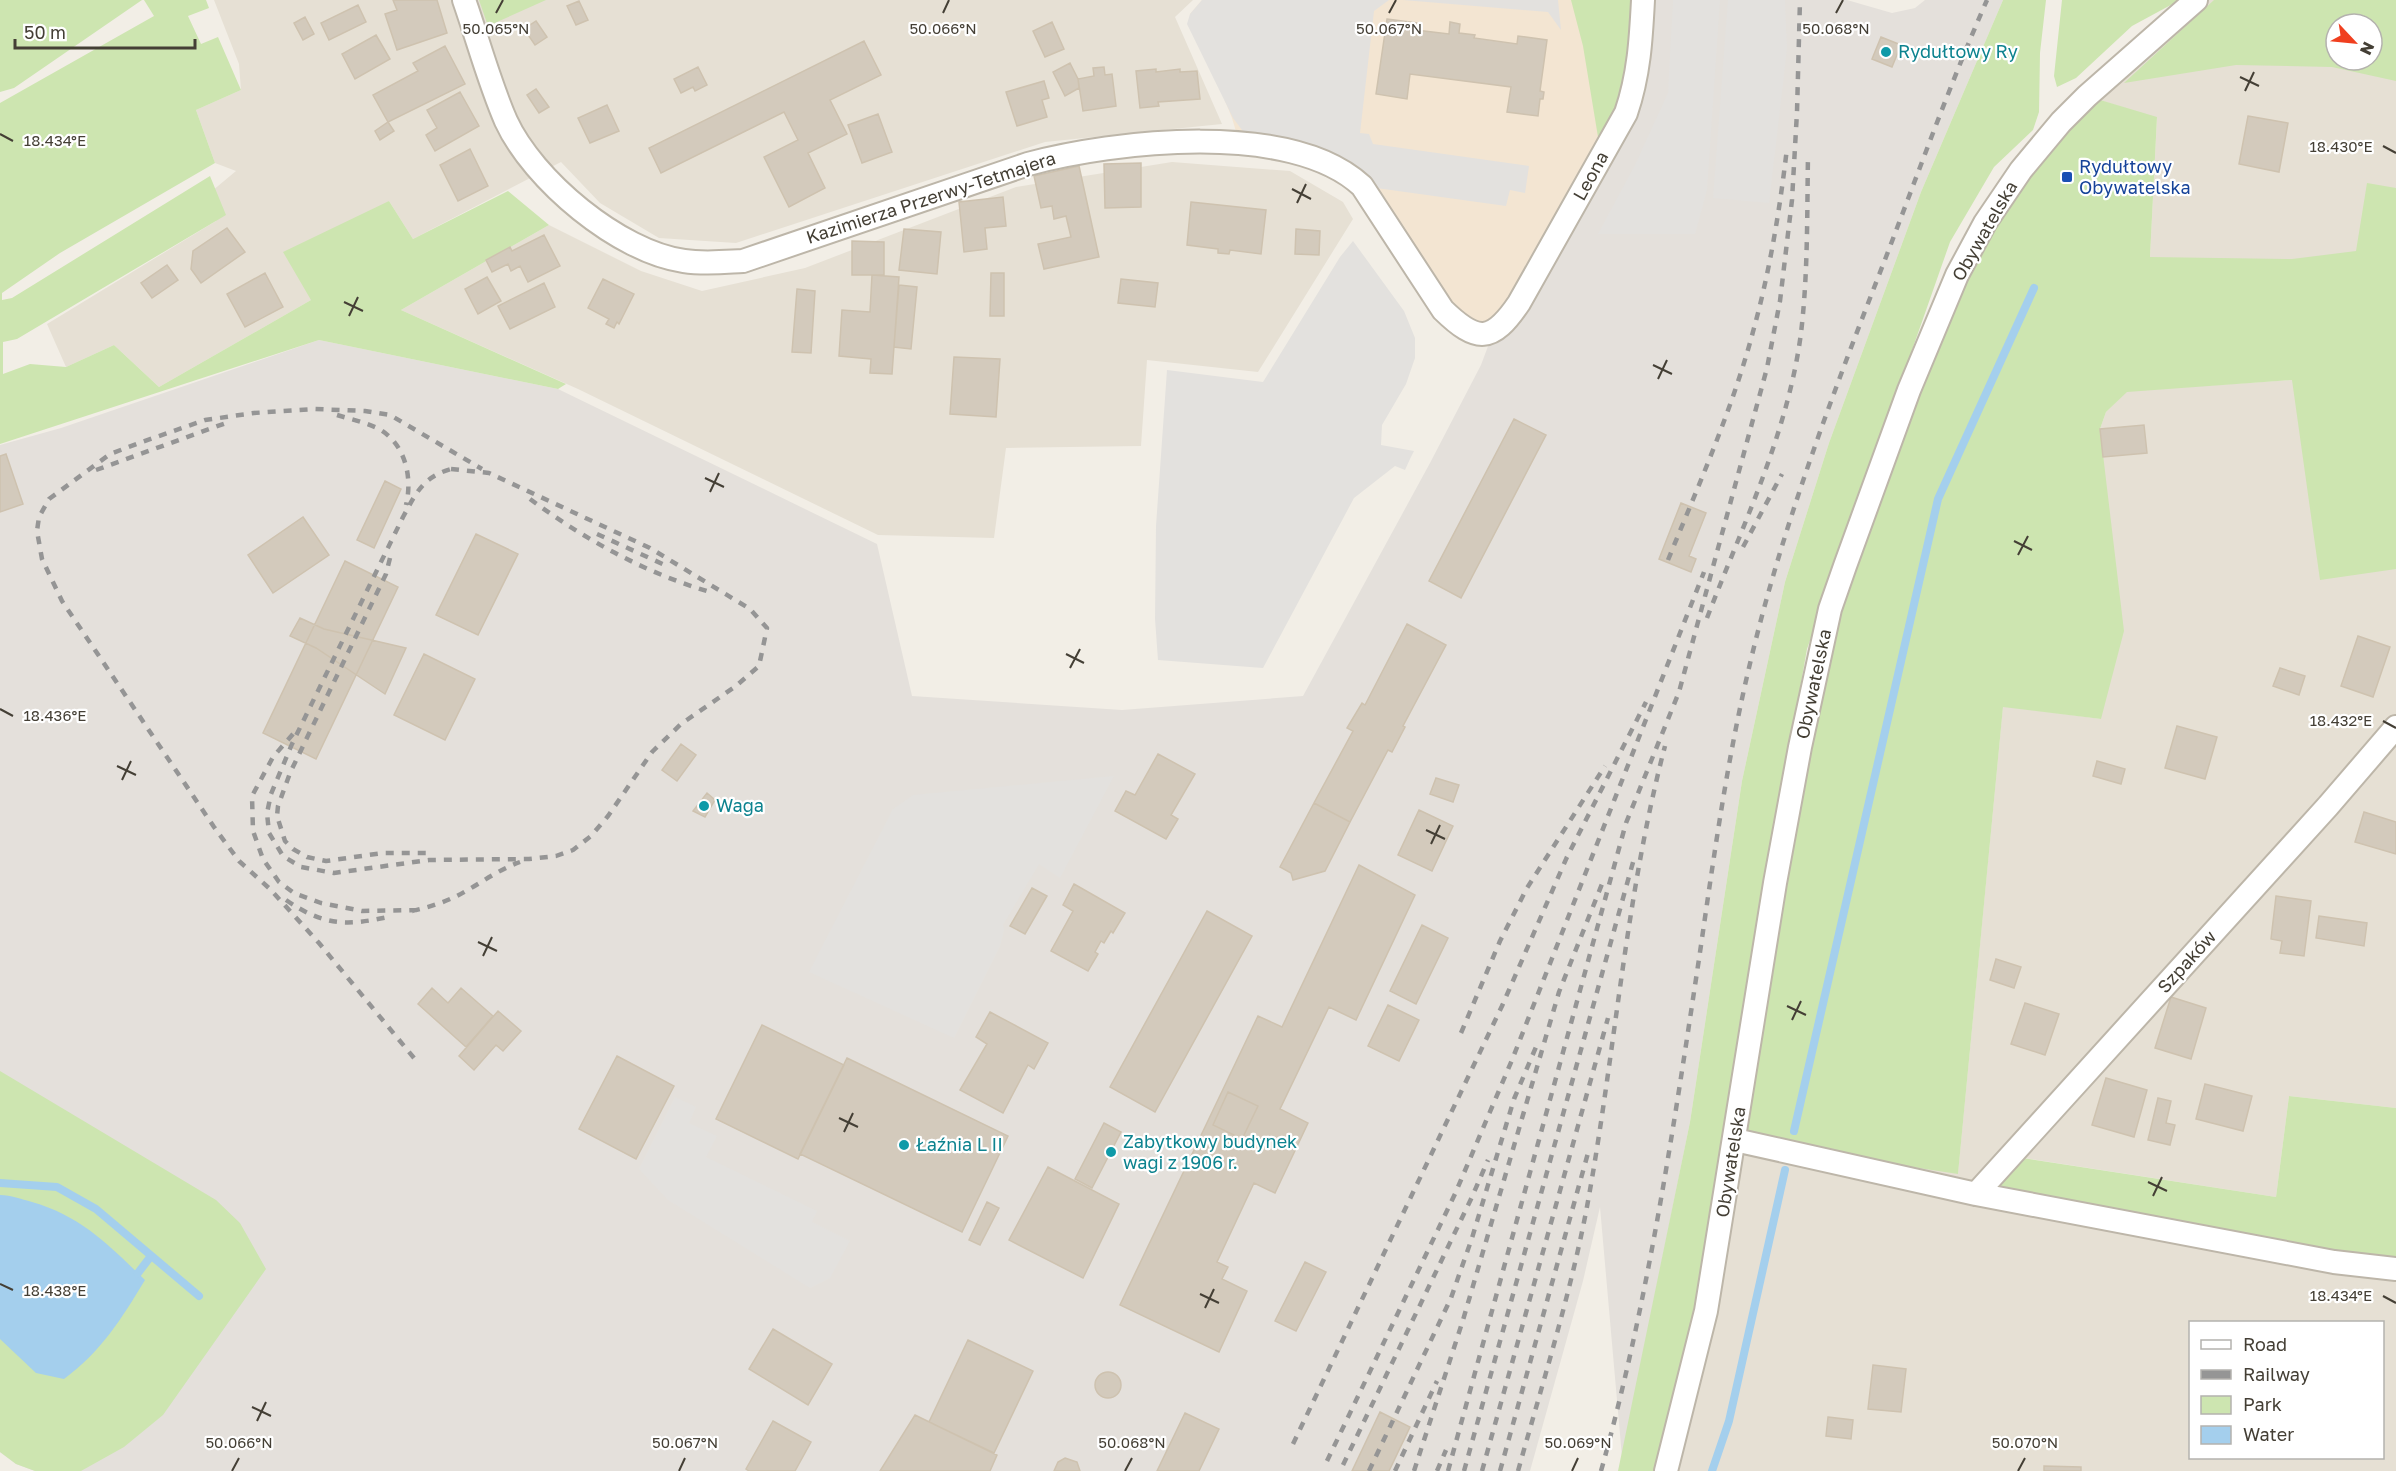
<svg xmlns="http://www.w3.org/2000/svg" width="2396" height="1471" font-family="'Golos Text',sans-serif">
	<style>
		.residential { fill: #e6e0d4; fill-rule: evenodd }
		.commercial { fill: #f3e5d2 }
		.industrial { fill: #e4e0db }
		.green { fill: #cde5b0; fill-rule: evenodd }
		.parking { fill: #e3e1de }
		.water { fill: #a4cfed }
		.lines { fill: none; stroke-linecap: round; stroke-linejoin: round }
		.stream { stroke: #a4cfed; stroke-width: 8 }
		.building { fill: #d3cabc; stroke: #cec2af; stroke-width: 1.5 }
		.street-casing { stroke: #bdb6a9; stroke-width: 26 }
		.street { stroke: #fff; stroke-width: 22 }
		.rail { stroke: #959595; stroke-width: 4.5; stroke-dasharray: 8 8; stroke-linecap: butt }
		.ticks { fill: none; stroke: #443f35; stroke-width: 2 }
		.culture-dot { fill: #0f9aa8; stroke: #fff; stroke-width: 2 }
		.transit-dot { fill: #1a4fb4; stroke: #fff; stroke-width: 2 }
		.labels { text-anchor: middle; stroke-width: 4.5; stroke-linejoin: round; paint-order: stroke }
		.culture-label { font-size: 18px; fill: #0d838f; stroke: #fff; text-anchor: start }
		.transit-label { font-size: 18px; fill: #164399; stroke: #fff; text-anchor: start }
		.street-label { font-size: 18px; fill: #443f35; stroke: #fff }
		.ticks-label { font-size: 15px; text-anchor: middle; fill: #443f35; stroke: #fff; stroke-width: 4.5; stroke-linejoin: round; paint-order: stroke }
	</style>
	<rect width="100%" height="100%" fill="#f2eee6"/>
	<!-- residential -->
	<path class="residential" d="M214 0H1193L1175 17 1222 124 1045 142 736 243 659 238 600 203 561 162 413 239 389 201 311 300 159 387 114 345 66 367 47 324 216 221 206 196 236 171 215 163 196 110 241 90 239 64Z
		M2194 0H2396V1108L2289 1096 2276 1197 2011 1156 2396 1269V1471H1662L1735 1140 1958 1173 2003 706 2101 719 2103 457 2100 429 2106 412 2127 391 2292 380 2150 257 2157 118 2087 96ZM2336 24H2372V60H2336ZM2190 1322H2382V1458H2190Z
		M1172 162 1290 171 1343 202 1353 219 1258 372 1147 360 1141 446 1006 448 994 538 878 535 578 389 401 310 549 225 641 271 702 291 805 268 1016 187Z"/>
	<!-- commercial -->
	<path class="commercial" d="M1202 0H1643L1639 65 1519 303 1472 333 1362 186 1237 135 1232 118 1190 14Z"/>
	<!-- industrial -->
	<path class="industrial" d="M1643 0H1847L1892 13 1915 8 1925 0H2003L1921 192 1829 443 1785 582 1742 781 1690 1122 1622 1457 1600 1207 1583 1281 1530 1471H35L16 1464 0 1452V445L61 428 319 340 558 389 877 544 912 696 1122 710 1303 696 1430 463 1481 365 1493 333 1605 153Z"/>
	<!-- green -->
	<path class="green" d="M0 0H142L14 88 0 92Z
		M144 0H206L209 8 188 16 201 44 218 37 241 90 196 110 215 163 60 253 2 293V300L12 298 210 176 226 215 17 339 3 342V374L30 364 66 367 114 345 159 387 311 300 283 252 389 201 413 239 508 191 549 225 401 310 566 384 558 389 319 340 0 444V103L154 16Z
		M479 0H546L488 26Z
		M1571 0H1633L1632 37 1624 95 1599 143 1583 46Z
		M2003 0H2046L2040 53 2039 112 2033 130 1994 167 1950 242 1807 649 1740 1028 1687 1360 1655 1471H1618L1690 1122 1742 781 1785 582 1829 443 1921 192Z
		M2062 0H2180L2132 26 2076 78 2057 87 2054 76Z
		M2214 0H2396V81L2332 67 2236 65 2124 83ZM2336 24H2372V60H2336Z
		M2087 96 2157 117 2150 257 2292 259 2356 251 2367 183 2396 188V569L2320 580 2292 380 2127 392 2106 412 2100 429 2124 631 2101 719 2003 707 1958 1174 1735 1140 1830 609 1957 275Z
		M0 1071 216 1200 240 1223 266 1269 163 1415 124 1447 81 1471H35L16 1464 0 1452Z
		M2289 1096 2396 1108V1269L1976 1194 2010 1156 2276 1197Z"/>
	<!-- parking -->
	<path class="parking" d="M1202 0H1389L1374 11 1360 133 1369 134 1373 144 1529 166 1525 193 1510 190 1506 206 1362 186 1248 138 1233 118 1187 24 1190 14Z
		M1403 0H1558L1561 30 1548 12Z
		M1673 0H1720L1707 190 1695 234H1598L1635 165 1668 93Z
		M1728 0H1785L1787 49 1769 203 1713 198Z
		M1353 241 1404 311 1415 338V358L1406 384 1382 425 1381 445 1414 451 1410 459 1405 470 1395 466 1354 498 1263 668 1158 660 1155 619 1156 526 1167 370 1263 382 1340 257Z
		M1114 776 1060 878 1039 864 1003 925 1004 930 1000 946 954 1038 809 972 893 809 913 795Z
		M675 1097 696 1107 689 1123 717 1136 706 1157 817 1211 812 1222 850 1241 830 1278 810 1288 668 1200 639 1169Z"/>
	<!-- water -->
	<path class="water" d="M0 1195C11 1195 21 1199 32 1202 81 1216 109 1245 145 1280 122 1318 101 1352 64 1379L36 1373 0 1339Z"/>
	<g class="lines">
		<!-- stream -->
		<path class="stream" d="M1794 1131 1938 499 2034 288
			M0 1183 57 1187 96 1209 199 1296
			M138 1273 151 1256
			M1712 1471 1729 1421 1785 1170"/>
	</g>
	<!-- building -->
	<path class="building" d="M393 0H437L447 33 397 50 385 14 397 10Z
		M579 1 588 20 576 25 567 6Z
		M358 5 366 22 329 40 321 23Z
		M305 17 314 34 303 40 294 23Z
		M1387 19 1417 23 1416 30 1449 34 1450 22 1460 24 1459 33 1475 35 1474 38 1517 44 1518 36 1547 40 1540 91 1544 92 1543 99H1540L1538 116 1507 112 1511 87 1410 74 1407 99 1376 94Z
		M536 21 547 37 535 45 524 29Z
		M1052 22 1064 49 1045 57 1033 31Z
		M376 35 390 59 355 79 342 54Z
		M1881 37 1901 45 1892 67 1872 59Z
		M864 41 881 75 830 100 847 134 808 153 825 188 789 207 764 157 798 140 784 112 661 173 649 148Z
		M445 46 465 84 388 122 373 95 418 71 413 63Z
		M1070 63 1078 79 1079 88 1065 96 1053 72Z
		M698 67 707 85 695 91 693 87 681 93 674 79Z
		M1104 67 1105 75 1112 74 1116 106 1083 111 1078 79 1094 76 1093 68Z
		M1156 69V72L1180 69V72L1197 71 1200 99 1158 102 1159 106 1140 108 1136 71Z
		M1044 81 1049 98 1042 100 1047 117 1017 126 1006 92Z
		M536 89 549 107 539 113 527 95Z
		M460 92 479 126 435 151 426 135 437 128 427 110Z
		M607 105 619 131 590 143 578 118Z
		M878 114 892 152 862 163 848 125Z
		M2248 116 2288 123 2279 172 2239 164Z
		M388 122 394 131 380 140 375 131Z
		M470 149 488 186 458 201 440 165Z
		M1141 163V207L1105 208 1104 164Z
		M1079 166 1099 257 1044 269 1038 244 1071 237 1066 216 1054 219 1052 206 1041 208 1034 176Z
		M1003 197 1006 226 985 228 987 249 964 252 959 202Z
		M1191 202 1266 210 1261 254 1230 250 1229 254 1218 253V249L1187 245Z
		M227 228 245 252 201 283 191 269 193 251Z
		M904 229 941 232 937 274 899 270Z
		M1296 229 1320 231 1319 255 1295 254Z
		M544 235 560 266 528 282 520 266 511 271 508 264 492 272 486 260 510 247 512 251Z
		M852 241 884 242V275H852Z
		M167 265 178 280 152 298 141 283Z
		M265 273 283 307 245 327 227 294Z
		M991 273H1004V316H990Z
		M872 275 899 277 892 374 870 373 871 359 839 356 842 310 870 312Z
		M487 277 501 301 478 314 465 289Z
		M603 279 634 294 619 324 617 322 614 328 606 324 609 319 588 308Z
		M1121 279 1158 283 1155 307 1118 303Z
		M544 283 555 307 510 329 498 306Z
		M899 285 917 287 911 349 894 347Z
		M797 289 815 291 811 353 792 352Z
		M954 357 1000 359 996 417 950 414Z
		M1514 419 1546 435 1461 598 1429 581Z
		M2144 425 2147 453 2103 457 2100 429Z
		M6 454 23 504 0 512V456Z
		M385 481 401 489 374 548 357 540Z
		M1681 503 1706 513 1689 556 1696 559 1691 572 1659 559Z
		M303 517 329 555 273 593 248 555Z
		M476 534 518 554 478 635 436 615Z
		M345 561 398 587 316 759 263 733Z
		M300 618 324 629 406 648 385 694 316 648 290 636Z
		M1407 624 1446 645 1403 726 1405 727 1392 752 1388 750 1350 822 1314 803 1353 731 1347 728 1362 703 1365 705Z
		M2358 636 2390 647 2373 697 2341 686Z
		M424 654 475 679 445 740 394 715Z
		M2280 668 2305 676 2299 695 2273 686Z
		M2177 726 2217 737 2205 779 2165 768Z
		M681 744 696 755 677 781 662 770Z
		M1158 754 1195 774 1171 815 1178 819 1166 839 1115 811 1126 791 1135 795Z
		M2097 761 2125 769 2121 784 2093 776Z
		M1436 778 1459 785 1453 802 1430 794Z
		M707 793 715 800 705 817 693 811Z
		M1314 803 1350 822 1325 871 1293 880 1291 873 1280 867Z
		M1419 810 1453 826 1432 871 1398 855Z
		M2364 812 2396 822V854L2355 842Z
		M1359 865 1415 895 1356 1020 1329 1007 1280 1109 1308 1123 1275 1193 1254 1183 1217 1262 1228 1267 1222 1279 1247 1291 1219 1352 1120 1305 1258 1016 1282 1027Z
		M1074 884 1125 913 1113 933 1111 931 1104 943 1101 941 1095 952 1098 954 1088 971 1051 951 1073 911 1063 905Z
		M1032 888 1047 896 1025 934 1010 926Z
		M2276 896 2311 901 2304 956 2280 953 2282 941 2271 939Z
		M1207 911 1252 936 1155 1112 1110 1087Z
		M2319 916 2367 923 2364 946 2316 938Z
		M1422 925 1448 938 1416 1004 1390 991Z
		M1996 959 2021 967 2014 988 1990 980Z
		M432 988 448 1003 461 988 493 1016 466 1047 418 1004Z
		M2171 997 2206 1008 2191 1059 2155 1048Z
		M2025 1003 2059 1014 2045 1055 2011 1044Z
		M1388 1005 1419 1020 1399 1061 1368 1046Z
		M498 1011 521 1031 503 1051 496 1045 474 1070 459 1056Z
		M990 1012 1048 1043 1034 1069 1028 1065 1003 1113 960 1090 987 1044 976 1037Z
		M762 1025 844 1065 798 1159 716 1119Z
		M617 1056 674 1086 636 1159 579 1129Z
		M847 1058 1008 1136 962 1232 800 1154Z
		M2106 1078 2147 1090 2134 1137 2092 1125Z
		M2205 1084 2252 1096 2243 1131 2196 1119Z
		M1228 1092 1258 1106 1242 1139 1213 1125Z
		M2158 1098 2171 1101 2166 1123 2175 1125 2170 1145 2148 1140Z
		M1104 1123 1121 1132 1092 1188 1075 1179Z
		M1048 1167 1119 1204 1083 1278 1009 1240Z
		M987 1202 999 1208 980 1245 969 1240Z
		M1305 1262 1326 1272 1296 1331 1275 1321Z
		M773 1329 832 1364 808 1405 749 1369Z
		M968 1340 1033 1371 994 1453 929 1422Z
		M1873 1365 1906 1369 1901 1412 1868 1409Z
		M1095 1385a13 13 0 1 1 26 0a13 13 0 1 1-26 0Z
		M1380 1412 1410 1427 1389 1471H1352Z
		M1185 1413 1219 1429 1199 1471H1157Z
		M915 1415 997 1455 990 1471H880Z
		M1828 1417 1853 1420 1851 1439 1826 1436Z
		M773 1421 811 1442 795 1471H749L746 1469Z
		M1065 1458 1077 1462 1080 1471H1054L1058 1462Z
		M2044 1466 2081 1467V1471H2044Z"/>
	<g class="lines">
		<!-- street casing -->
		<g class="street-casing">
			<path id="street" d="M464 0C478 40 489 82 506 121 533 180 619 252 684 261 704 264 723 262 743 261L1028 164C1114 141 1291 120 1362 186L1443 310C1477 343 1492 343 1519 303L1626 113C1639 75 1641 39 1643 0
				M1735 1140 1976 1194 2334 1262 2396 1269
				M1976 1194 2328 806 2396 727
				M1666 1471 1706 1311 1775 883 1800 747 1830 609 1845 566 1909 390 1957 275 1985 223 2021 170 2061 122 2087 96 2196 0"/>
		</g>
		<!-- street -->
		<use href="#street" class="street"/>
		<!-- rail -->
		<path class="rail" d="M337 415C350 419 364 422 377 428 405 442 413 477 406 505
			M451 469 489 473 650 548 750 609 767 628 759 666 736 686 681 724 652 752 608 816 591 836 573 850 556 856 529 859 429 860 334 873 301 867 283 856 269 833 267 813 271 794 292 744 403 517C416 493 423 477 451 469Z
			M96 470 226 423
			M530 499C584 539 645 573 710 592
			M597 534 667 566
			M1743 547 1782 474
			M390 558 386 574 290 773 278 806 277 816 285 841 293 849 307 857 326 861 383 853H432
			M1668 560C1699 484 1733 408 1754 328 1770 270 1780 208 1787 148
			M1707 618C1743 524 1788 433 1801 333 1808 274 1807 214 1808 155
			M293 734 273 757 252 796 253 831 263 859 279 882 294 893 321 903 362 911 418 910
			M286 900C324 926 346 926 388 917
			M412 911C430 907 449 901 466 891 484 881 500 869 520 862
			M1461 1033 1500 941 1527 888 1605 766
			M414 1058 319 943 270 889 239 861 214 827 62 601 42 559 37 531 39 517 49 499 110 454 142 442 205 420 254 413 315 409 365 411 390 415 482 469
			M1293 1444 1502 1006 1567 857 1646 702
			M1327 1461 1455 1194 1512 1060 1704 572
			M1343 1465 1472 1197 1488 1160
			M1369 1471 1451 1298 1472 1238 1514 1099 1536 1047
			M1395 1471 1437 1381
			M1414 1471 1463 1320 1559 992 1602 884
			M1437 1471 1446 1450
			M1448 1471 1626 823 1679 692 1767 368 1780 301 1792 200 1797 112 1800 0
			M1464 1471 1635 855
			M1482 1471 1608 1018
			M1500 1471 1588 1153
			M1518 1471C1542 1385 1569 1299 1586 1212 1615 1057 1625 898 1665 746
			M1601 1471C1648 1303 1673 1131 1699 959 1713 863 1726 766 1748 672 1781 529 1833 393 1886 257 1919 171 1950 84 1987 0"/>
	</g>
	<!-- ticks -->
	<path class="ticks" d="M496 13 503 0M943 13 949 0M1389 13 1396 0M1836 13 1843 0M2240 77 2259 86M2245 91 2254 72M0 134 13 141M2383 146 2396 153M1292 189 1311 199M1297 203 1306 184M344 302 363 311M349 316 358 297M1653 365 1672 374M1658 379 1667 360M705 478 724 487M710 492 719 473M2014 541 2032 550M2018 555 2028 536M1066 654 1084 663M1070 668 1080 649M0 709 13 716M2383 721 2396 728M117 766 136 775M122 780 131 761M1426 830 1445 839M1431 844 1440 825M478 942 497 951M483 956 492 937M1787 1006 1806 1015M1792 1020 1801 1001M839 1118 858 1127M844 1132 853 1113M2148 1182 2167 1191M2153 1196 2162 1177M0 1284 13 1290M1200 1294 1219 1303M2383 1296 2396 1303M1205 1308 1214 1289M252 1407 271 1416M257 1421 266 1402M232 1471 239 1458M679 1471 685 1458M1125 1471 1132 1458M1572 1471 1578 1458M2018 1471 2025 1458"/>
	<!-- markers -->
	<g class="culture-dot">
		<circle cx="1886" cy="52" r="6"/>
		<circle cx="704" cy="806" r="6"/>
		<circle cx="904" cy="1145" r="6"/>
		<circle cx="1111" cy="1152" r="6"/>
	</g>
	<rect class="transit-dot" x="2061" y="171" width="12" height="12" rx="3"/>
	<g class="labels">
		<!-- culture labels -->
		<g class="culture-label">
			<text x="1898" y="58">Rydułtowy Ry</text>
			<text x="716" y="812">Waga</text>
			<text x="1123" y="1148">Zabytkowy budynek<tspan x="1123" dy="21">wagi z 1906 r.</tspan></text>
			<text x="916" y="1151">Łaźnia L II</text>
		</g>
		<!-- transit labels -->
		<g class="transit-label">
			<text x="2079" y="173">Rydułtowy<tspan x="2079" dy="21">Obywatelska</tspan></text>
		</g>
		<!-- street labels -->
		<g class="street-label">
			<text transform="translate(1591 176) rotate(-61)" y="6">Leona</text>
			<text transform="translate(931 198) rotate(-18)" y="6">Kazimierza Przerwy-Tetmajera</text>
			<text transform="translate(1985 231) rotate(-60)" y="6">Obywatelska</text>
			<text transform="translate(1814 684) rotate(-78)" y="6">Obywatelska</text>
			<text transform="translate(2187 962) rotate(-48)" y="6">Szpaków</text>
			<text transform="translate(1731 1162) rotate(-81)" y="6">Obywatelska</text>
		</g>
	</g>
	<g class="ticks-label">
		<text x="496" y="34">50.065°N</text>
		<text x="943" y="34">50.066°N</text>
		<text x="1389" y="34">50.067°N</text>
		<text x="1836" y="34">50.068°N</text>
		<text x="55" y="146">18.434°E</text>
		<text x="2341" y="152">18.430°E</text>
		<text x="55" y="721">18.436°E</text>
		<text x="2341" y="726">18.432°E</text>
		<text x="55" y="1296">18.438°E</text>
		<text x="2341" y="1301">18.434°E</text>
		<text x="239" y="1448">50.066°N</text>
		<text x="685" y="1448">50.067°N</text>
		<text x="1132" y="1448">50.068°N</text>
		<text x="1578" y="1448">50.069°N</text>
		<text x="2025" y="1448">50.070°N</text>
	</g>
	<!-- legend -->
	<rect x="2189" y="1321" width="195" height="138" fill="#ffffff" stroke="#b4b2ae" stroke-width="1.5"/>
	<rect x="2201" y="1340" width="30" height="9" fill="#ffffff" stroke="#b4b2ae" stroke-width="1.5"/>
	<text x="2243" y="1351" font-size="18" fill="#443f35">Road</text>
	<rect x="2201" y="1370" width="30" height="9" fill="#959595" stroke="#b4b2ae" stroke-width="1.5"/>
	<text x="2243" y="1381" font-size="18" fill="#443f35">Railway</text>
	<rect x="2201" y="1396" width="30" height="18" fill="#cde5b0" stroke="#b4b2ae" stroke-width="1.5"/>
	<text x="2243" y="1411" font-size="18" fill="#443f35">Park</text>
	<rect x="2201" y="1426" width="30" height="18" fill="#a4cfed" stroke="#b4b2ae" stroke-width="1.5"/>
	<text x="2243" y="1441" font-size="18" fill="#443f35">Water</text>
	<!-- north arrow -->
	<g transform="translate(2354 42) rotate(116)"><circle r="28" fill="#ffffff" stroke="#b4b2ae" stroke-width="1.5"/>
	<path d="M0-4.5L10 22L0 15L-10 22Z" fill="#f03f1f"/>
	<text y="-9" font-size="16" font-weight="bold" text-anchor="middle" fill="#443f35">N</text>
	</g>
	<!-- scale -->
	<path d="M15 39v9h180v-9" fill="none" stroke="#443f35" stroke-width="3"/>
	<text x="24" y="39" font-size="18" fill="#443f35" stroke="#ffffff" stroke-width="4.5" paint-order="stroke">50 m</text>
</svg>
